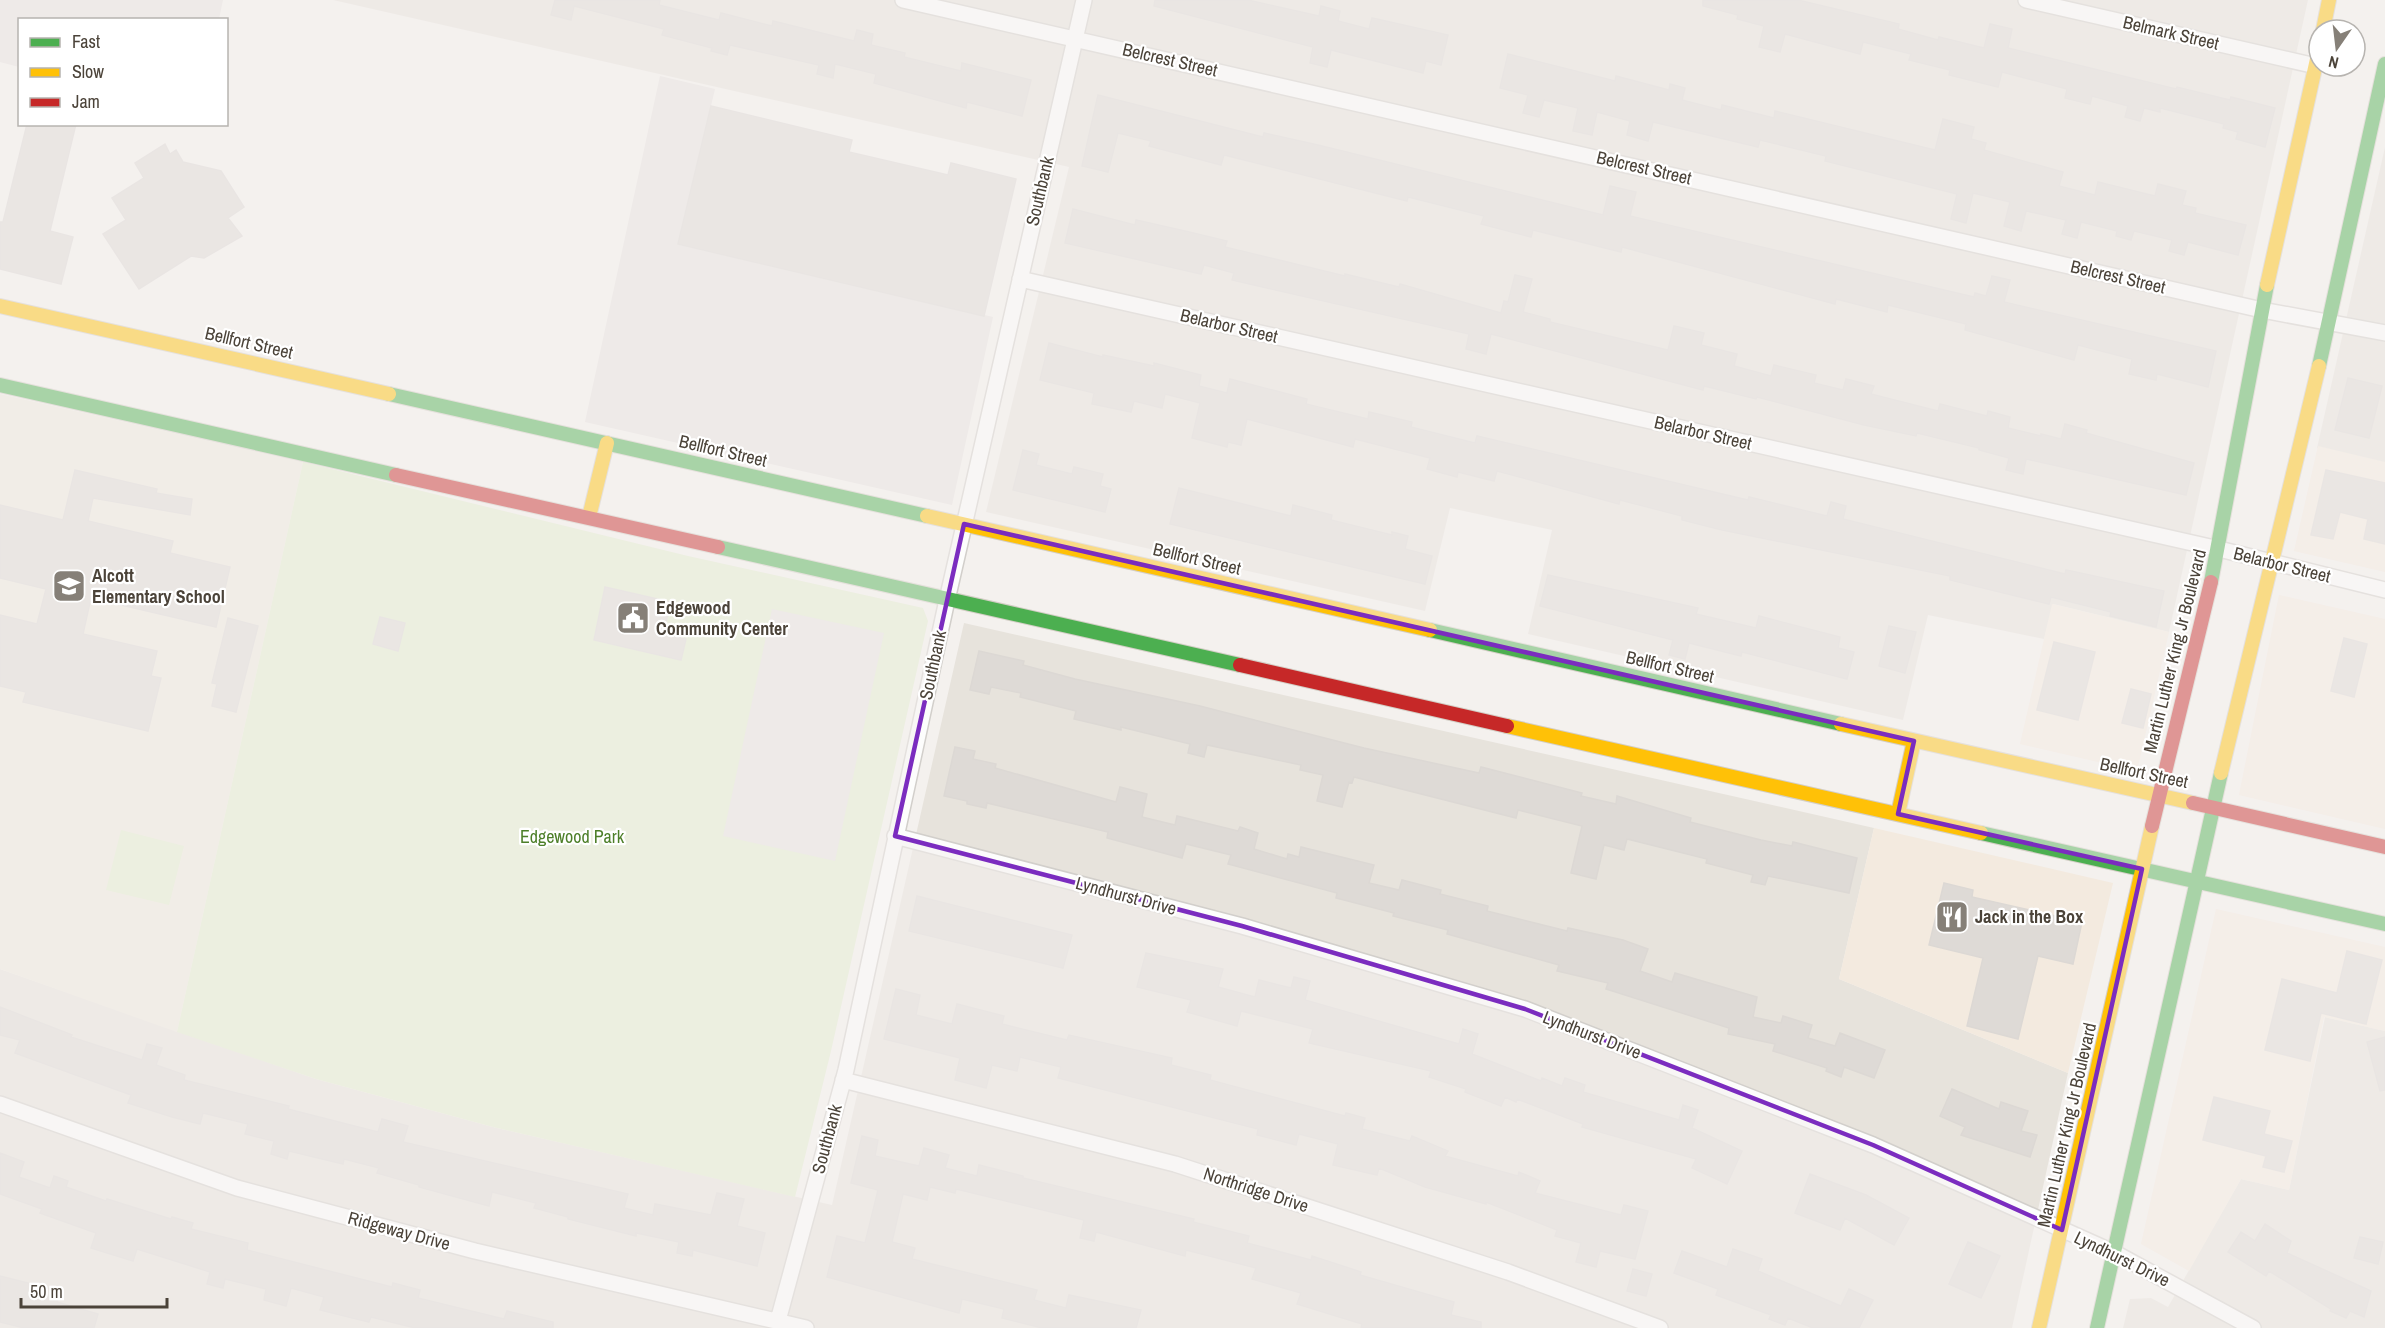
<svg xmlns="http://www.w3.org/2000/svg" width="2385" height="1328" font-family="'Archivo Narrow',sans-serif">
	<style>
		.residential { fill: #e7e3dc }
		.commercial { fill: #f3eadf }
		.education { fill: #eee9de }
		.green { fill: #e2edce }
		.parking { fill: #e6e2df }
		.building { fill: #dedad6; stroke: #dcd8d4; stroke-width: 1.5 }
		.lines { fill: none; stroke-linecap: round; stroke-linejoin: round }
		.street-casing { stroke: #d2cfcb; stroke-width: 18 }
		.fast-casing { stroke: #d3cec5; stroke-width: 16 }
		.slow-casing { stroke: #d3cec5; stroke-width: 16 }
		.jam-casing { stroke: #d3cec5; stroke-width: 16 }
		.street { stroke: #fdfdfc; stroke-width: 15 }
		.fast { stroke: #4caf50; stroke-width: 14 }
		.slow { stroke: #ffc107; stroke-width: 14 }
		.jam { stroke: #c62828; stroke-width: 14 }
		.marked { fill: none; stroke: #7b2cbf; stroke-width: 4.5; stroke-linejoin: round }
		.labels { text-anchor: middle; stroke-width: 4.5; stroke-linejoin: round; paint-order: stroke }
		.street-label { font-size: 18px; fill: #4b4339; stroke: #fff }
		.poi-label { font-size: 18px; font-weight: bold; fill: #4b4339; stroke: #fff; text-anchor: start }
		.park-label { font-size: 18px; fill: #4d7f29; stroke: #fff }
	</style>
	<rect width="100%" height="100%" fill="#f4f1ee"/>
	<!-- residential -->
	<path class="residential" d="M333 0H2308L2169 632 2053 604 2044 639 1928 615 1903 720 1528 634 1552 530 1450 508 1425 611 986 512 1069 167Z
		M2385 147V464L2317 448Z
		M964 623 1874 828 1839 979 2068 1073 2012 1328H0V969L316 1079 493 1127 832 1205Z
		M2325 1017 2385 1031V1328H2123L2130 1299 2151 1298 2168 1307 2241 1179 2289 1190Z"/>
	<!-- commercial -->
	<path class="commercial" d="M2318 446 2385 462V572L2294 551Z
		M2279 595 2385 619V829L2239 795Z
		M2052 604 2169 632 2137 771 2020 744Z
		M1874 828 2113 883 2068 1073 1839 979Z
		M2216 909 2385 947V1031L2324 1017 2289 1190 2241 1179 2189 1271 2141 1244Z"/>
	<!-- education -->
	<path class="education" d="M0 394 303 462 177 1032 0 969Z"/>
	<!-- green -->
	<path class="green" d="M303 462 688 556 923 608 928 621 831 1051 795 1197 493 1127 316 1079 177 1032Z
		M121 830 184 846 169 905 106 890Z"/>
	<!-- parking -->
	<path class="parking" d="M0 0H223L219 19 20 20 19 67 0 62Z
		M660 76 715 89 678 244 993 317 952 505 585 422Z
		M772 609 884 633 835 861 723 836Z"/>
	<!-- building -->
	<path class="building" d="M555 0H660L659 5 719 20 721 13 772 26 773 21 854 41 857 30 873 34 871 45 905 53 904 57 961 71 962 63 1031 80 1022 116 967 102 966 108 874 83 876 74 835 64 833 78 817 74 819 65 730 45 727 55 711 51 712 48 662 35 664 29 574 6 571 20 551 15Z
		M1155 0H1248L1319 16 1321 6 1340 11 1338 21 1369 29 1372 18 1448 35 1441 65 1426 61 1423 73 1331 50 1327 67 1310 63 1313 47 1154 6Z
		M1703 0H1798L1899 24 1898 29 1938 40 1939 37 1984 48 1990 24 2012 29 2008 48 2176 89 2177 87 2230 100 2231 97 2275 108 2265 147 2236 139 2238 132 2223 128 2224 124 2160 108V112L2144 108 2140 121 2125 117 2128 106 2092 96 2090 104 2065 98 2067 89 2002 72 1998 87 1949 75 1950 70 1909 60 1911 54 1863 42 1860 54 1785 34 1780 52 1759 47 1764 26 1737 19 1738 15 1703 6Z
		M1508 54 1615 81 1616 76 1669 90 1670 84 1685 88 1682 100 1721 110 1722 105 1774 118 1775 111 1935 150 1943 119 1974 127 1971 139 1986 143 1984 150 2063 172 2059 186 2095 195 2098 182 2155 196 2158 184 2186 191 2182 205 2196 208 2195 213 2246 225 2238 255 2188 242 2184 255 2169 251 2172 240 2134 231 2131 240 2116 236 2117 231 2081 222 2077 238 2062 234 2066 220 2026 211 2021 231 2004 226 2010 202 1973 193 1966 223 1951 219 1957 194 1825 161 1826 156 1760 140 1758 147 1653 122 1648 141 1627 135 1630 121 1597 112 1592 135 1573 131 1578 108 1544 100 1539 117 1523 113 1528 95 1500 88Z
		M1098 95 1263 137 1264 133 1318 145 1603 215 1610 186 1636 192 1630 216 1974 297 1975 293 1986 296 1992 276 2010 280 2004 302 2216 351 2208 387 2157 374 2156 380 2129 374 2132 359 2078 345 2074 360 1965 330 1966 324 1888 305 1887 312 1836 299 1835 304 1622 247 1621 252 1533 230 1531 237 1481 224 1484 216 1408 197 1407 201 1224 155 1221 165 1149 146 1151 141 1118 133 1108 172 1082 166Z
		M711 106 852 140 849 152 948 175 951 163 1016 179 984 316 678 244Z
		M27 124H76L50 231 73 237 61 284 0 269V222H3Z
		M165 144 170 154 176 150 183 162 221 171 244 207 228 218 242 236 204 258 191 256 139 289 103 234 126 220 112 198 144 178 135 163Z
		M1073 209 1135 225 1136 220 1185 231 1227 241 1225 247 1345 276V274L1399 287 1400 284 1501 313 1504 301 1508 302 1515 275 1532 279 1523 312 1550 319V322L1668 350 1674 326 1704 333 1701 345 1737 354 1734 366 1771 376 1774 365 1816 375 1814 383 1843 390 1846 379 1874 386 1871 394 1938 411 1940 404 1987 416 1988 411 2010 417 2008 428 2041 436V434L2061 439 2065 424 2087 430 2086 433 2194 463 2186 495 2026 459 2023 474 2006 470 2009 458 1979 450V448L1917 433 1916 436 1864 425 1757 397 1756 399 1704 386 1703 390 1491 334 1486 354 1466 349 1469 334 1232 280 1234 273 1204 265 1201 274 1065 243Z
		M1049 343 1103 357V355L1154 366V363L1201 375 1199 386 1227 393 1230 379 1307 399 1306 404 1368 419 1369 412 1412 422 1411 427 1475 443 1477 436 1748 500 1749 497 1827 516 1831 502 1846 506 1843 519 2065 574 2066 570 2164 591 2156 627 2110 616 2111 612 2051 597 2049 604 1950 580V576L1722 530 1682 520V516L1620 500 1619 504 1497 471 1494 481 1458 472 1457 477 1427 469 1430 458 1355 439 1353 447 1247 419 1241 445 1228 442 1227 447 1192 438 1200 403 1165 394 1162 408 1134 401 1131 412 1092 404 1094 393 1040 380Z
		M2348 378 2382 386 2369 438 2335 430Z
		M1023 450 1039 454 1036 465 1072 474 1074 467 1103 474 1100 486 1111 489 1105 512 1013 490Z
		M75 470 157 489 156 493 192 499 190 515 93 498 88 521 173 541 170 553 230 567 216 627 91 598 83 634 157 651 151 676 161 678 148 731 23 702 26 692 0 686V615L37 624 46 589 0 578V505L63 520Z
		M2326 470 2385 483V544L2364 539 2368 519 2340 512 2333 539 2311 535Z
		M1179 488 1291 516 1293 505 1332 515 1331 520 1392 535V532L1408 536 1405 549 1432 556 1425 584 1170 524Z
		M1548 575 1698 608 1696 614 1756 628 1759 616 1840 637 1838 648 1854 652 1847 679 1742 652 1741 656 1689 643 1685 659 1669 655 1673 640 1540 606Z
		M605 587 671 602 663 634 686 639 681 660 594 640Z
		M380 617 405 623 398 651 373 644Z
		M228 618 258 626 236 712 212 706 217 684 212 683Z
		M1889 626 1916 632 1905 673 1879 666Z
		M2344 638 2367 644 2354 697 2331 691Z
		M2054 642 2095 652 2078 720 2037 710Z
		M979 651 1024 661 1023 665 1075 679 1200 706 1364 748 1479 773 1481 767 1582 793 1581 796 1616 804 1617 796 1691 818 1690 822 1761 840 1792 846 1793 842 1857 858 1849 893 1768 876 1765 885 1751 882 1753 875 1706 863 1707 859 1627 839 1624 850 1604 845 1596 879 1571 873 1582 826 1518 810 1516 818 1354 777 1352 783 1349 782 1342 807 1317 801 1323 775 1300 770 1301 765 1207 745 1204 757 1188 753 1190 744 1121 727V730L1074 719 1076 711 1020 697 1021 693 991 687 989 694 970 690Z
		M2131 689 2151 694 2143 728 2122 723Z
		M955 747 975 751 973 759 996 764 995 768 1116 802 1120 787 1147 794 1142 817 1175 825 1177 816 1238 831 1240 827 1258 833 1254 849 1287 859 1288 854 1299 857 1301 847 1374 865 1369 883 1399 890 1402 880 1441 890 1440 894 1488 906 1487 911 1567 931 1568 928 1623 940 1648 949 1640 971 1672 982 1675 973 1757 997 1753 1017 1781 1023 1783 1016 1812 1025 1808 1038 1835 1046 1840 1033 1885 1050 1874 1078 1844 1067 1841 1077 1826 1071 1827 1068 1773 1051 1775 1044 1728 1034 1729 1028 1606 989 1608 983 1557 971 1559 965 1447 934 1448 930 1393 916 1394 913 1336 898 1337 893 1228 864 1231 855 1186 844 1182 858 1107 838 1108 832 987 803 986 808 967 804V801L944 796Z
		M1944 883 1973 890 1972 897 2082 922 2073 964 2038 956 2018 1039 1967 1026 1983 958 1929 945Z
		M917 896 1072 935 1063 968 909 931Z
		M2347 951 2382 960 2366 1024 2321 1013 2310 1061 2265 1050 2282 979 2337 993Z
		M1146 953 1223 969 1218 987 1255 997 1259 980 1291 988 1294 977 1310 981 1305 1000 1459 1044 1463 1029 1478 1034 1472 1054 1541 1081 1542 1078 1562 1086 1565 1078 1585 1085 1583 1092 1679 1120 1683 1105 1698 1110 1692 1128 1742 1151 1727 1184 1692 1168 1696 1159 1582 1127 1583 1124 1517 1099 1516 1102 1505 1097 1501 1106 1465 1092 1466 1089 1429 1077 1431 1071 1309 1043 1313 1029 1241 1011 1237 1026 1187 1012 1191 1000 1137 987Z
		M896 989 920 995 916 1015 952 1024 957 1004 1004 1016 1002 1024 1067 1040 1069 1035 1172 1058 1171 1065 1211 1075 1210 1080 1345 1116 1346 1113 1365 1118 1362 1129 1410 1141 1412 1136 1448 1151 1445 1156 1518 1176 1519 1172 1540 1181 1535 1193 1621 1215 1624 1205 1648 1211 1635 1259 1600 1251 1596 1267 1576 1262 1581 1243 1555 1236 1557 1230 1486 1202V1204L1425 1187 1379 1168 1377 1175 1333 1165 1338 1144 1299 1134 1296 1145 1257 1135 1258 1129 1058 1078 1061 1067 1020 1057 1017 1071 992 1065 986 1088 955 1080 960 1058 884 1039Z
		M0 1007 72 1035 71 1037 142 1060 147 1044 162 1048 156 1065 185 1075 184 1080 289 1106 288 1109 378 1132 382 1119 408 1126 403 1142 628 1194 624 1208 653 1215 655 1204 711 1215 717 1193 744 1199 737 1226 765 1233 757 1266 693 1250 692 1256 677 1253 679 1242 636 1233V1236L568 1219V1217L534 1208 536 1203 492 1192 489 1206 419 1187V1185L377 1173 379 1168 344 1159 343 1164 289 1151 287 1159 271 1154 274 1141 245 1134 248 1124 203 1113 200 1124 172 1117 128 1103 131 1095 15 1053 20 1040 0 1035Z
		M2385 1037V1090L2380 1091 2367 1042Z
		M1952 1089 1999 1109 2001 1102 2028 1111 2021 1131 2037 1135 2030 1157 1961 1135 1965 1127 1940 1116Z
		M2214 1097 2270 1111 2264 1134 2292 1141 2284 1172 2263 1167 2266 1156 2203 1140Z
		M862 1136 878 1140 875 1156 919 1166 924 1148 949 1155 945 1168 977 1176 979 1165 1023 1176V1178L1194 1219 1193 1222 1249 1236 1247 1243 1311 1260 1312 1256 1361 1272 1360 1275 1454 1302 1451 1315 1481 1322V1328H1361L1362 1324 1297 1304 1301 1293 1252 1279 1256 1268 1186 1250 1185 1256 1096 1232 1094 1241 1080 1238 1084 1220 956 1189 955 1193 930 1187 927 1200 903 1194 892 1242 915 1248 912 1259 1037 1290 1034 1300 1066 1308 1069 1295 1141 1310 1136 1328H1042L1002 1318 1004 1309 962 1299 959 1313 827 1277 837 1236 865 1243 878 1190 851 1183Z
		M0 1153 24 1162 19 1177 50 1188 54 1176 68 1181 66 1187 106 1201 107 1199 171 1219 172 1217 193 1223 191 1229 248 1243 247 1250 392 1287 393 1283 420 1290 418 1298 504 1319 507 1311 553 1322V1328H415L371 1317 369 1322 320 1310 324 1297 291 1288 286 1306 264 1300 266 1289 225 1279 223 1288 207 1284 210 1272 137 1249 133 1261 91 1248 96 1233 40 1213 42 1209 0 1194Z
		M1810 1174 1866 1195 1909 1218 1894 1245 1845 1218 1840 1230 1795 1213Z
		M2265 1224 2291 1241 2287 1253 2371 1291 2364 1317 2350 1311 2346 1318 2330 1311 2331 1309 2269 1271 2266 1276 2228 1252 2241 1232 2255 1241Z
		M2360 1237 2383 1242 2378 1264 2354 1258Z
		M1968 1242 2000 1256 1981 1298 1949 1284Z
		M1733 1249 1762 1259 1758 1271 1841 1306 1849 1289 1873 1300 1859 1328H1813L1788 1318 1785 1325 1769 1319 1771 1315 1716 1295 1718 1289 1674 1273 1682 1251 1727 1267Z
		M1633 1269 1652 1274 1646 1296 1627 1291Z
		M0 1276 60 1291 57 1302 98 1314 94 1328H24L0 1322Z"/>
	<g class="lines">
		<!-- street casing -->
		<g class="street-casing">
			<path id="street" d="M903 0 2262 310 2385 333
				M2026 0 2316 66
				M1020 279 2219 549 2385 590
				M895 836 1242 926 1525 1009 1873 1145 2115 1253 2253 1328
				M843 1080 1175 1164 1508 1272 1660 1328
				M0 1104 237 1188 475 1251 806 1328
				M776 1328 846 1070 947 600 1084 0"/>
		</g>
		<!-- fast casing -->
		<g class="fast-casing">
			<path id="fast" d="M2319 366 2385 64
				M0 385 396 475
				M389 394 927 516
				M718 547 1240 665
				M2211 582 2267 285
				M1430 630 1841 724
				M1981 833 2385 924
				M2097 1328 2221 773"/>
		</g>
		<!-- slow casing -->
		<g class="slow-casing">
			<path id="slow" d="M2323 30 2329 0
				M2267 285 2319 50
				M0 306 389 394
				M927 516 1430 630
				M589 517 607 443
				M1841 724 2193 803
				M1507 726 1981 833
				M2221 773 2319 366
				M1898 814 1914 741
				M2039 1328 2152 826"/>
		</g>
		<!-- jam casing -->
		<g class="jam-casing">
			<path id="jam" d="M396 475 718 547
				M1240 665 1507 726
				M2193 803 2385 847
				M2152 826 2211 582"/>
		</g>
		<!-- street -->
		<use href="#street" class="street"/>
		<!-- fast -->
		<use href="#fast" class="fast"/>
		<!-- slow -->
		<use href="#slow" class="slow"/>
		<!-- jam -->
		<use href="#jam" class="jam"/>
	</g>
	<!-- marked area -->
	<path d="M0 0H2385V1328H0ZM964 524 1914 741 1898 814 2142 869 2062 1230 1873 1145 1525 1009 1242 926 895 836Z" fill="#f4f1ee" fill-opacity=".55" fill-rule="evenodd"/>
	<path class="marked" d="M964 524 1914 741 1898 814 2142 869 2062 1230 1873 1145 1525 1009 1242 926 895 836Z"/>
	<!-- icons -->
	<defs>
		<g id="school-square" transform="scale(1.725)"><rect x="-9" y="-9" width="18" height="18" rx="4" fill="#868078" stroke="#fff"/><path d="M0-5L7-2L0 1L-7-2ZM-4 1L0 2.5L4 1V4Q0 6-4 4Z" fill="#fff"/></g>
		<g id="civic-square" transform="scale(1.725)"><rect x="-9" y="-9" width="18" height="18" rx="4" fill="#868078" stroke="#fff"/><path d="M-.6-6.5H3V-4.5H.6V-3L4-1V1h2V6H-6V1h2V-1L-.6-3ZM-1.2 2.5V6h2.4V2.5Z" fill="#fff"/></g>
		<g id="restaurant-square" transform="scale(1.725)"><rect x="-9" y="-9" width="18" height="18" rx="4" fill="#868078" stroke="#fff"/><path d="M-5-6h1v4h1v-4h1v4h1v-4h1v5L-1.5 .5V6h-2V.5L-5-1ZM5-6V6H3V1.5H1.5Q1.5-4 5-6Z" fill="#fff"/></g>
	</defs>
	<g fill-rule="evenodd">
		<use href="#school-square" x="69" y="586"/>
		<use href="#civic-square" x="633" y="618"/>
		<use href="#restaurant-square" x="1952" y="917"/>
	</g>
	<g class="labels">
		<!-- street labels -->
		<g class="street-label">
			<text transform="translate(2171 33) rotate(13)" y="6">Belmark Street</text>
			<text transform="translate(1170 60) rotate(13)" y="6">Belcrest Street</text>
			<text transform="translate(1644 168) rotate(13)" y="6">Belcrest Street</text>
			<text transform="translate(1040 191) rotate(-77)" y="6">Southbank</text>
			<text transform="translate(2118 277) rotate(13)" y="6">Belcrest Street</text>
			<text transform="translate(1229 326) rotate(13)" y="6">Belarbor Street</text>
			<text transform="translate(249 343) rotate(13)" y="6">Bellfort Street</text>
			<text transform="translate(1703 433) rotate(13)" y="6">Belarbor Street</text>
			<text transform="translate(723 451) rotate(13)" y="6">Bellfort Street</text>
			<text transform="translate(1197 559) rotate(13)" y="6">Bellfort Street</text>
			<text transform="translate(2282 565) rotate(14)" y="6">Belarbor Street</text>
			<text transform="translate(2175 651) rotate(-76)" y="6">Martin Luther King Jr Boulevard</text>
			<text transform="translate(933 665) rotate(-78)" y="6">Southbank</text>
			<text transform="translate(1670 667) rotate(13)" y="6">Bellfort Street</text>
			<text transform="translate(2144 773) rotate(12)" y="6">Bellfort Street</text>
			<text transform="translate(1126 896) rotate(15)" y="6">Lyndhurst Drive</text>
			<text transform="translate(1592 1035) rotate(21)" y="6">Lyndhurst Drive</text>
			<text transform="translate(2067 1125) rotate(-77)" y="6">Martin Luther King Jr Boulevard</text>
			<text transform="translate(827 1139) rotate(-75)" y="6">Southbank</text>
			<text transform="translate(1256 1190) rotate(18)" y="6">Northridge Drive</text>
			<text transform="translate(399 1231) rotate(15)" y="6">Ridgeway Drive</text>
			<text transform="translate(2122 1259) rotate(26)" y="6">Lyndhurst Drive</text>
		</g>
		<!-- poi labels -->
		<g class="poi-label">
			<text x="92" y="582">Alcott<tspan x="92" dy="21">Elementary School</tspan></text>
			<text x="656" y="614">Edgewood<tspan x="656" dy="21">Community Center</tspan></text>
			<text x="1975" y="923">Jack in the Box</text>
		</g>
		<!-- park labels -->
		<g class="park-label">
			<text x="572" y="843">Edgewood Park</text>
		</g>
	</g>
	<!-- legend -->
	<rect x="18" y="18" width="210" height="108" fill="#ffffff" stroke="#b7b4b0" stroke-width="1.5"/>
	<rect x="30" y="38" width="30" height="9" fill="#4caf50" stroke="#b7b4b0" stroke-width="1.5"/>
	<text x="72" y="48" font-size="18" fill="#4b4339">Fast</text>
	<rect x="30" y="68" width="30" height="9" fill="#ffc107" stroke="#b7b4b0" stroke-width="1.5"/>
	<text x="72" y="78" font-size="18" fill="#4b4339">Slow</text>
	<rect x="30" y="98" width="30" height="9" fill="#c62828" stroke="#b7b4b0" stroke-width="1.5"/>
	<text x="72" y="108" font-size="18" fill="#4b4339">Jam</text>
	<!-- north arrow -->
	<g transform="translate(2337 48) rotate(194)"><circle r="28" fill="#ffffff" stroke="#b7b4b0" stroke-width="1.5"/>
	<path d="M0-4.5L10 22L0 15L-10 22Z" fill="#868078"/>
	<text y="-9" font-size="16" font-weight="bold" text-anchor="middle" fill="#4b4339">N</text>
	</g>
	<!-- scale -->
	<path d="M21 1298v9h146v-9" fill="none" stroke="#4b4339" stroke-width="3"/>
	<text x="30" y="1298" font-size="18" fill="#4b4339" stroke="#ffffff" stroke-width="4.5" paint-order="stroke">50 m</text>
</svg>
